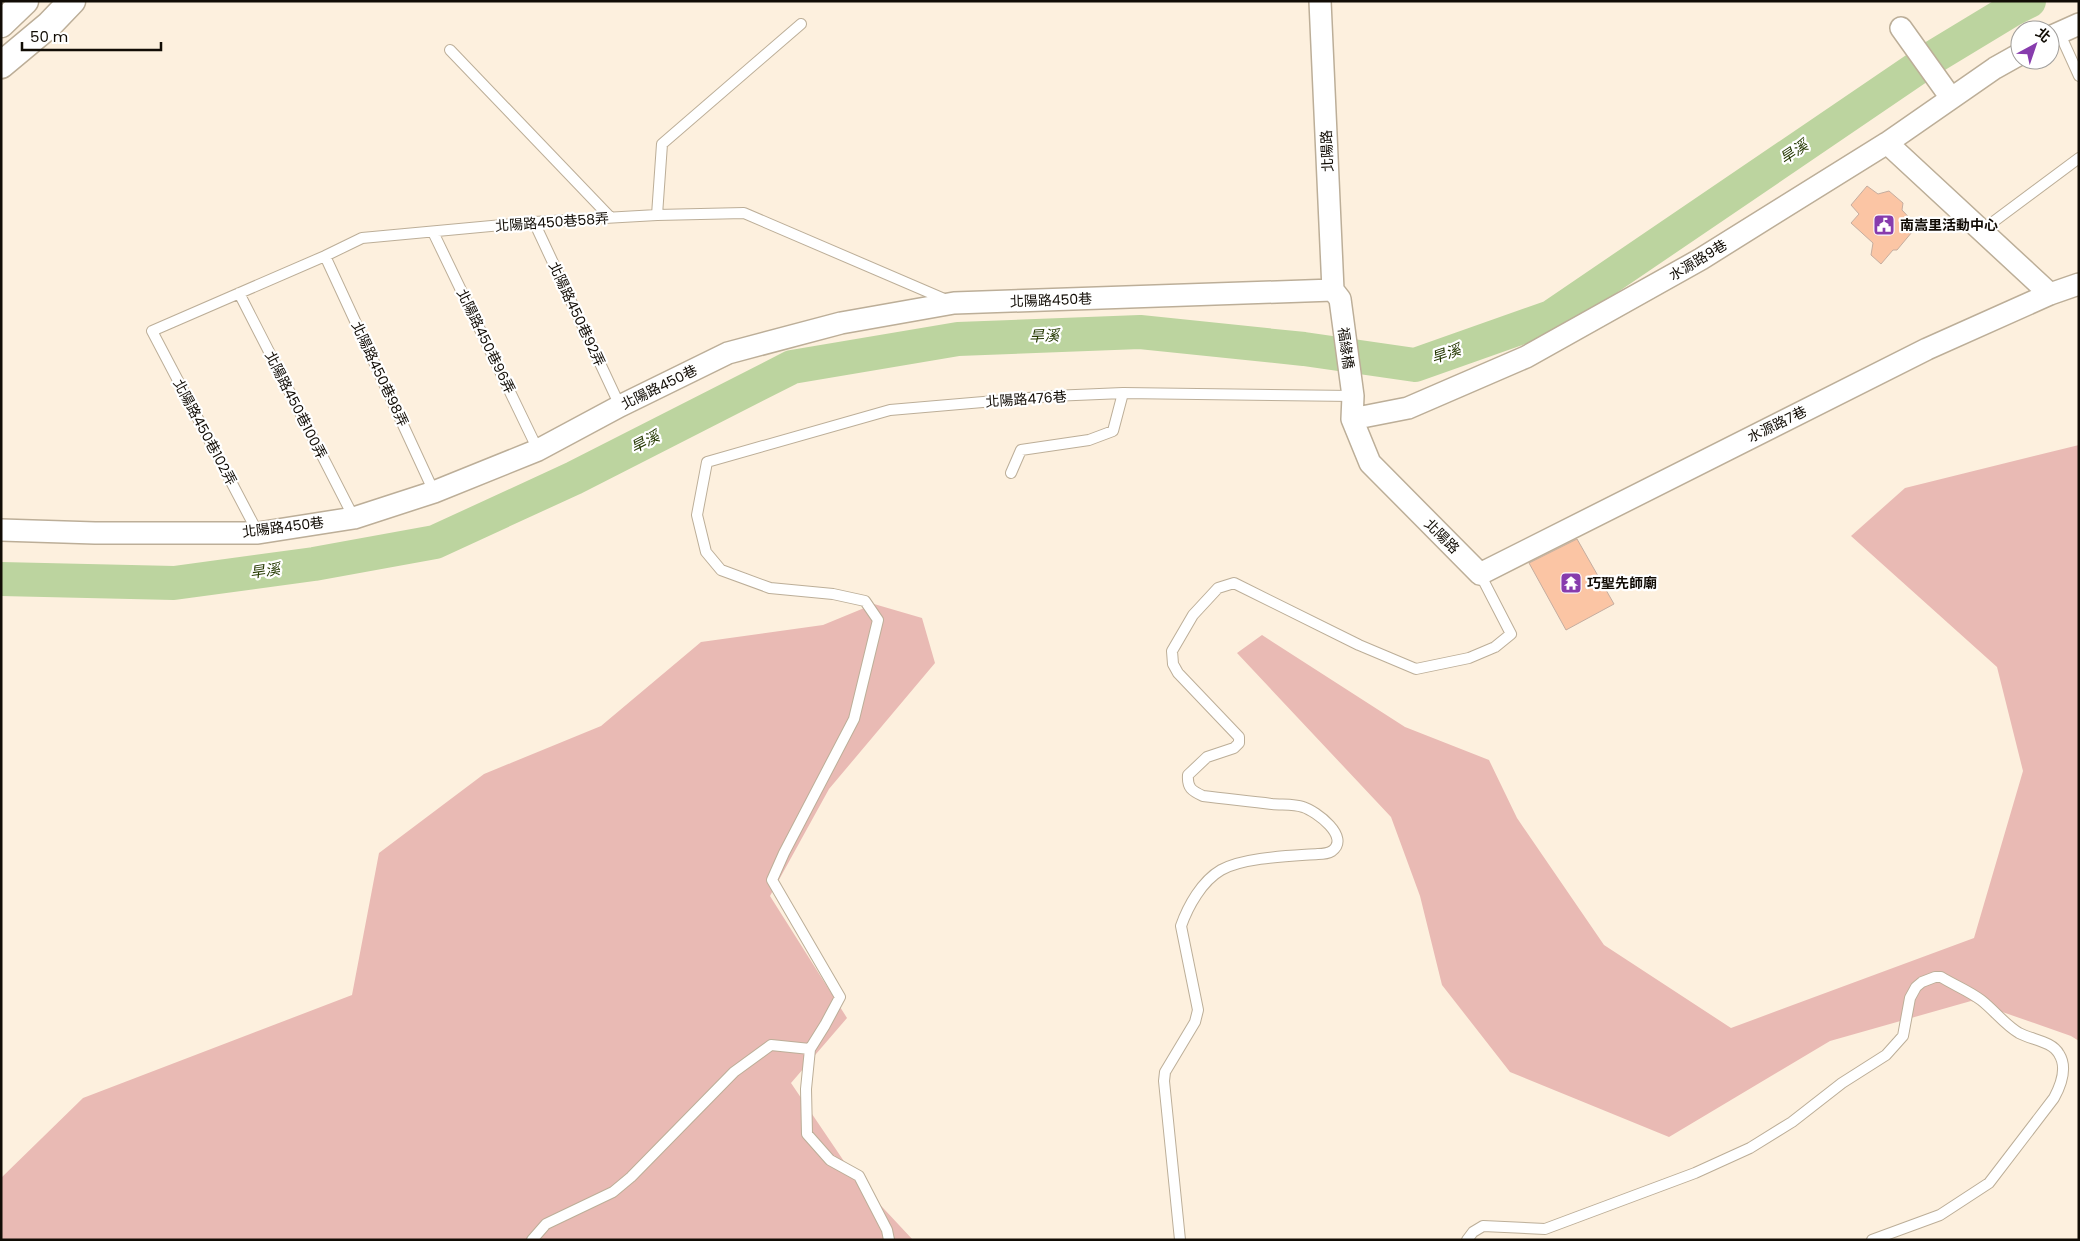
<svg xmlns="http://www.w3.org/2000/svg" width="2080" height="1241" font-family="Poppins,'Noto Sans TC',sans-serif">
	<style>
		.green { fill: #e9bab4 }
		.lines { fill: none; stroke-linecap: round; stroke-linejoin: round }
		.river { stroke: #bcd49f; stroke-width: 34 }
		.building { fill: #fbc5a4; stroke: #c5ad9f }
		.service-casing { stroke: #bcae98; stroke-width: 12 }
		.minor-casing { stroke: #bcae98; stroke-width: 24 }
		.tertiary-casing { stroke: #bcae98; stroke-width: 29 }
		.service { stroke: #fff; stroke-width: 10 }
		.minor { stroke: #fff; stroke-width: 21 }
		.tertiary { stroke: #fff; stroke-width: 26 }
		.labels { text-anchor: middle; stroke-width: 4.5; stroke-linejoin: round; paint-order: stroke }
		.street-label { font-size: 14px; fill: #110c05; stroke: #fff }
		.poi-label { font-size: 14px; font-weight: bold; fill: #110c05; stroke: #fff; text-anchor: start }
		.water-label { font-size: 15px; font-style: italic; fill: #243800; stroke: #fff }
	</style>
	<rect width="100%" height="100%" fill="#fdf0de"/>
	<!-- green -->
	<path class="green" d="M2079 445V1041L2071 1036 1971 1001 1830 1041 1669 1137 1510 1072 1442 985 1420 896 1391 817 1237 653 1262 635 1405 727 1489 760 1517 818 1604 945 1731 1028 1974 938 2023 771 1997 667 1851 536 1905 488Z
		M874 604 922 618 935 663 829 789 770 896 847 1018 791 1083 856 1179 913 1240H1V1178L83 1098 352 995 379 853 484 774 601 726 701 642 823 625Z"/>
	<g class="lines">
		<!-- river -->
		<path class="river" d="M1 579 174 583 314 564 435 542 574 478 792 367 958 339 1140 332 1304 349 1415 365 1551 317 1932 58 2013 9 2029 1"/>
	</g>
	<!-- building -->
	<path class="building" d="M1867 186 1878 194 1889 191 1903 203 1902 210 1917 226 1897 250H1893L1881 264 1871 255 1873 243 1851 223 1859 214 1851 205Z
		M1577 539 1614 604 1566 630 1529 563Z"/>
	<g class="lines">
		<!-- service casing -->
		<g class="service-casing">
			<path id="service" d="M2059 32 2079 76
				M450 50 610 217
				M657 215 662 144 801 24
				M534 222 620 406
				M1981 231 2079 158
				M433 232 538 450
				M325 256 434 492
				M239 293 354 518
				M1011 473 1021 450 1089 440 1113 431 1123 393
				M258 533 152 331 325 256 362 238 534 222 657 215 744 213 949 301
				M810 1049 806 1089 807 1134 830 1160 859 1176 887 1230 889 1240
				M532 1240 546 1224 613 1192 631 1177 734 1072 771 1045 810 1049 825 1025 840 997 772 880 784 853 854 719 878 620 865 601 833 594 770 588 721 570 706 552 697 515 707 462 890 410 1052 396 1123 393 1353 396
				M1180 1240 1164 1081 1165 1072 1195 1022 1198 1010 1181 926C1188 906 1202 881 1221 870 1244 857 1291 856 1318 854 1323 854 1327 854 1332 851 1351 837 1316 811 1303 807 1294 804 1282 805 1272 804 1249 801 1226 799 1203 796 1192 791 1187 788 1188 775L1207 757 1234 748 1239 743V737L1178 673 1173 664 1172 651 1193 615 1218 588 1234 583 1359 645 1416 669 1469 658 1495 647 1511 634 1480 574
				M1467 1240 1473 1232 1483 1226 1545 1229 1695 1173 1750 1148 1792 1122 1842 1083 1886 1055 1903 1036 1910 998 1916 987 1922 982 1935 977H1941C1954 985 1969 991 1981 1000 1994 1010 2005 1025 2019 1033 2032 1040 2052 1041 2059 1054 2068 1068 2061 1085 2054 1098L1989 1183 1940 1215 1872 1240"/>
		</g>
		<!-- minor casing -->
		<g class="minor-casing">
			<path id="minor" d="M1320 1 1333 290 1340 299 1353 396 1352 419 1370 463 1480 574 1927 349 2050 294 2079 284
				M1901 28 1951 98
				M2050 37 2079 24
				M1887 143 2050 294
				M1352 419 1408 408 1526 357 1701 259 1887 143 1995 68 2020 54
				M1 530 95 533H258L354 518 434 492 538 450 620 406 728 353 841 323 954 303 1333 290"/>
		</g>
		<!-- tertiary casing -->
		<g class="tertiary-casing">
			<path id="tertiary" d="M1 24 25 1
				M1 65 49 25 72 1"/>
		</g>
		<!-- service -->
		<use href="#service" class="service"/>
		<!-- minor -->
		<use href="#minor" class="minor"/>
		<!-- tertiary -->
		<use href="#tertiary" class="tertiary"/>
	</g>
	<!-- icons -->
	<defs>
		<g id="civic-square" transform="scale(1.125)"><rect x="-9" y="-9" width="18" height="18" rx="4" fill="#873cad" stroke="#fff"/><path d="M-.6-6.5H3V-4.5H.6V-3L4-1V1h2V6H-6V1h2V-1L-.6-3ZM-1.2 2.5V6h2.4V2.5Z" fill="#fff"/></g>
		<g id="temple-square" transform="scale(1.125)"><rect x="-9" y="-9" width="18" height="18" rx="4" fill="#873cad" stroke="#fff"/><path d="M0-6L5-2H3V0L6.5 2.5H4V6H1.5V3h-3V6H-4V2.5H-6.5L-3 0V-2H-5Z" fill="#fff"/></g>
	</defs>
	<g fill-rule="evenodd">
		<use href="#civic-square" x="1884" y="225"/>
		<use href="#temple-square" x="1571" y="583"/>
	</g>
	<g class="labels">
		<!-- street labels -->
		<g class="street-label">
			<text transform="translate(1327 151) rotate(-93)" y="5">北陽路</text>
			<text transform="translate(552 222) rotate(-4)" y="5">北陽路450巷58弄</text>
			<text transform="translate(1698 260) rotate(-31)" y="5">水源路9巷</text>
			<text transform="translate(1051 300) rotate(-2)" y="5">北陽路450巷</text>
			<text transform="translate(577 314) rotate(65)" y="5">北陽路450巷92弄</text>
			<text transform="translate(486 341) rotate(64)" y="5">北陽路450巷96弄</text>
			<text transform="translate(1346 348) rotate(82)" y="5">福緣橋</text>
			<text transform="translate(380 374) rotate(65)" y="5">北陽路450巷98弄</text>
			<text transform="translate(659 387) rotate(-26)" y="5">北陽路450巷</text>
			<text transform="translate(1026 399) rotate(-4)" y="5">北陽路476巷</text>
			<text transform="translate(296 405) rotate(63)" y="5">北陽路450巷100弄</text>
			<text transform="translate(1777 424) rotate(-26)" y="5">水源路7巷</text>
			<text transform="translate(205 432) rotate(62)" y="5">北陽路450巷102弄</text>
			<text transform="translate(283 527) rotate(-7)" y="5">北陽路450巷</text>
			<text transform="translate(1442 536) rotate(45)" y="5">北陽路</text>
		</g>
		<!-- poi labels -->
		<g class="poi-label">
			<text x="1900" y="230">南嵩里活動中心</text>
			<text x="1587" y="588">巧聖先師廟</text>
		</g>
		<!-- water labels -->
		<g class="water-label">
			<text transform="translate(1794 152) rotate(-34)" y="5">旱溪</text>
			<text transform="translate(1044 336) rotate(-2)" y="5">旱溪</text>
			<text transform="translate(1446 354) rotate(-19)" y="5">旱溪</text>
			<text transform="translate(645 442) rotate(-27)" y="5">旱溪</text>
			<text transform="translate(265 571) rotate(-8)" y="5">旱溪</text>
		</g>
	</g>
	<!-- border -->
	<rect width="2080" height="1241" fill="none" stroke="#110c05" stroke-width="5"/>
	<!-- north arrow -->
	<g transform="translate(2035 45) rotate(40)"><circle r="24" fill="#ffffff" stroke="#a09e9b"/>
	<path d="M0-4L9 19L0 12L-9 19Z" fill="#873cad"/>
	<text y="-8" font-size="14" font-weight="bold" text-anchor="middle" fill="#110c05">北</text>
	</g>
	<!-- scale -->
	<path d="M22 42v8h139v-8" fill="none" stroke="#110c05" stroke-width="2.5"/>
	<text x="30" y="42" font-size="15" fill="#110c05" stroke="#ffffff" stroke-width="4" paint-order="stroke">50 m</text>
</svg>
